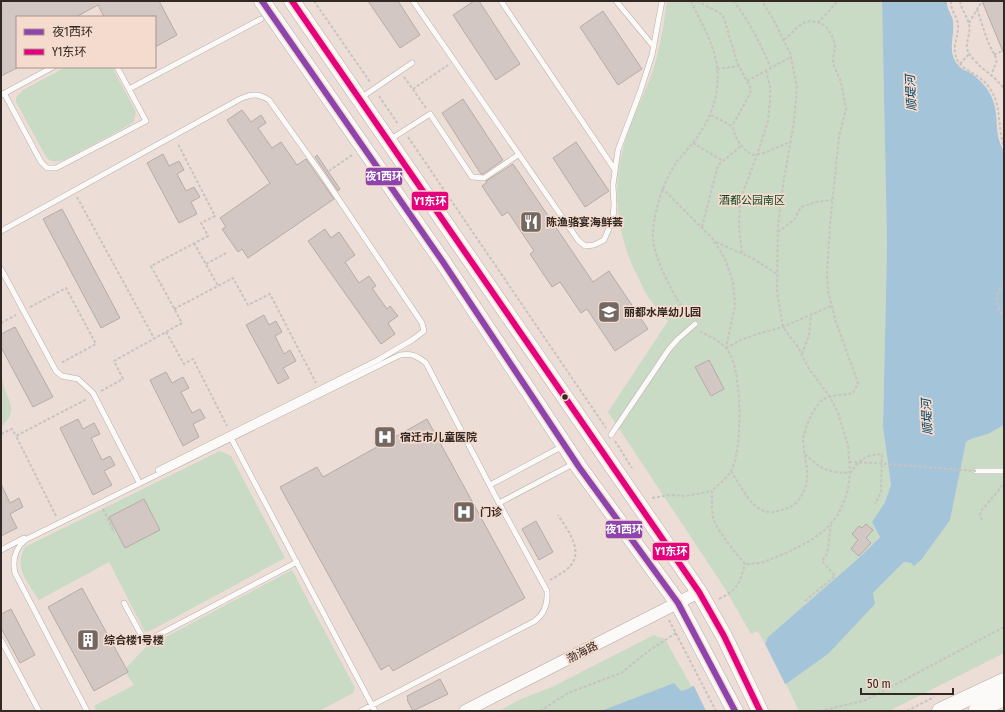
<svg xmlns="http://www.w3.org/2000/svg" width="1005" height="712" font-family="'Fira Sans Condensed','Noto Sans SC',sans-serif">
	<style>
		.green { fill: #c9dac5 }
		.water { fill: #a4c4da }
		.pier { fill: #ecded7 }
		.building { fill: #d2c7c2; stroke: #b6aba7 }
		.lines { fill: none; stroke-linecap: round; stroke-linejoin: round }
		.service-casing { stroke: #b8ada8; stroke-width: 6 }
		.tertiary-casing { stroke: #b8ada8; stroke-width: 13 }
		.primary-casing { stroke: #b8ada8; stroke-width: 17 }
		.trunk-casing { stroke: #b8ada8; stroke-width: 18 }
		.path { stroke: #c8c3c1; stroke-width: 2; stroke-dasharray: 3 2; stroke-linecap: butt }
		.service { stroke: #fcfaf9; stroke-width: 5 }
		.tertiary { stroke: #fcfaf9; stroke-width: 12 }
		.primary { stroke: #fcfaf9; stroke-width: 16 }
		.trunk { stroke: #fcfaf9; stroke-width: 17 }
		.path-bridge { stroke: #c8c3c1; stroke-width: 2; stroke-dasharray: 3 2; stroke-linecap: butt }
		.bus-1-casing { stroke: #f5dbce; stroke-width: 9 }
		.bus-2-casing { stroke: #f5dbce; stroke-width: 9 }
		.bus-1 { stroke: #8e44ad; stroke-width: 6 }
		.bus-2 { stroke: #e5007d; stroke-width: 6 }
		.bus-dot { fill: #332924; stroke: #f5dbce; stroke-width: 1.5 }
		.labels { text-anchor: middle; stroke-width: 3.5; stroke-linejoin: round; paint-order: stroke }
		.park-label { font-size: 11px; fill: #0f4826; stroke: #f5dbce }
		.poi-label { font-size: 11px; font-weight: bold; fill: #332924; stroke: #f5dbce; text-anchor: start }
		.street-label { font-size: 11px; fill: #332924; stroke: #f5dbce }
		.water-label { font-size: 12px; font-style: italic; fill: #024668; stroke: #f5dbce }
		.line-badge { stroke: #f5dbce; stroke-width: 1.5 }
		.badge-label { font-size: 11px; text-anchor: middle; font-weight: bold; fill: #fff }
	</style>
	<rect width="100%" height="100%" fill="#ecded7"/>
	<!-- green -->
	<path class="green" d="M667 1H882L887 245 883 427 891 485 885 502 872 522 880 536 861 556 768 637 765 644 758 631 751 634 724 587 608 412 668 321C661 313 654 305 648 297 645 292 642 286 640 281 618 241 611 193 623 149 630 119 646 93 655 64 661 43 664 22 667 1Z
		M66 67H112L136 112 134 121 131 124 64 160C56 162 50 163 45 155L16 102V97L23 90Z
		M1 372C2 377 3 382 4 387 11 406 17 411 1 427Z
		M1004 425V653L889 711H799L786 684 828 654 873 598V593L904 562 911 563 950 520 966 442 971 439 988 434Z
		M220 451 231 456 285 558 150 631 145 632 109 562 39 600C28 582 13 568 25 547Z
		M292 570 355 688 353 693 319 711H96L94 706 134 685 124 670 145 648Z
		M654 635 665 639 705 711H499L521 699 552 687Z"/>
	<!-- water -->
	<path class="water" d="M882 1H947C946 9 952 14 953 21 955 37 946 53 959 66 962 70 968 71 972 74 980 80 988 88 992 98 1000 117 993 133 1004 151V425L988 434 971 439 966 442 950 520 921 560 914 566 911 563 904 562 873 593 875 604 828 654 786 684 723 711H601L674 683 681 691 688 689 765 644 768 637 861 556 880 537 872 522 885 502 891 485 883 427 887 245Z"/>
	<!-- pier -->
	<path class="pier" d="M764 642 786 686 728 711H706L693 684Z"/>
	<!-- building -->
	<path class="building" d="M1 1H159L177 35 155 47V17H104L98 5 76 17H17V68L1 76Z
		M368 1H398L420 35 400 48Z
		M474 1H479L520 64 496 80 453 15Z
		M982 1H1004V54Z
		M603 11 642 69 618 85 580 27Z
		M463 99 503 160 483 174H481L442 113Z
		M242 110 251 122 261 115 266 123 258 128 272 148 281 142 297 165 306 159 334 199 248 258 242 249 238 252 222 229 226 227 220 218 270 183 227 120Z
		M576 142 609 191 585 207 553 158Z
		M163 154 169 166 179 161 184 170 177 174 186 191 194 187 200 197 191 202 197 214 179 223 147 163Z
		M317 155 340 189 338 191 315 157Z
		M513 164 593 282 609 271 648 329 615 351 587 309 581 313 560 282 552 287 530 254 534 251 508 212 502 216 482 186 487 182 486 181Z
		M62 209 120 318 101 328 43 219Z
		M325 229 331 238 339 232 355 255 345 262 359 283 369 276 376 286 372 288 387 309 390 306 398 316 388 323 395 334 381 344 308 241Z
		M264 315 269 325 276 321 282 332 275 336 284 354 290 350 296 361 283 368 289 378 278 384 246 325Z
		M15 327 53 397 33 407 1 347V334Z
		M709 360 724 389 711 396 695 367Z
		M166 372 172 383 183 377 189 388 181 392 192 413 200 409 205 418 193 424 199 437 183 446 150 380Z
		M78 419 83 429 94 423 100 434 91 438 102 460 110 456 115 465 104 471 112 485 93 495 60 428Z
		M427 419 525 598 393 671 389 665 381 670 280 487 317 467 323 477Z
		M1 484 10 503 19 498 23 507 10 514 17 528 1 536Z
		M144 499 160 530 125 548 109 517Z
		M536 521 553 552 539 560 522 529Z
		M866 524 873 530 866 538 871 543 859 556 851 549 858 540 852 534 859 526 862 528Z
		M82 588 128 672 94 691 48 607Z
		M11 609 35 655 20 663 1 628V614Z
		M440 679 448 694 413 711 407 700 408 699 407 696Z"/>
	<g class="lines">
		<!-- service casing -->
		<g class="service-casing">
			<path id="service" d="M413 1 578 240 585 246 594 245 604 240 613 219 614 205 613 185 618 150 640 92 652 55 662 1
				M501 1 615 170
				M616 1 654 47
				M129 89 261 19
				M4 93 41 162 47 168H56L146 121 117 67
				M1 95 53 67
				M362 97 412 63
				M391 139 430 114 472 177 484 178 518 155
				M1 231 240 99C251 94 258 93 269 100L323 176 422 323 424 331 412 340 378 360 158 470
				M1 269 56 371 62 376 78 379 93 393 138 480
				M611 435 669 349 678 339 695 324
				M231 438 375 711
				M976 471H1004
				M490 485 563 446
				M499 503 575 463
				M1 550 24 538
				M124 603 145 642 297 562
				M1 640 39 711
				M87 711 15 573C12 560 15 549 25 540L400 355C412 353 417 356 426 363L499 503 547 591C548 603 545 613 535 621L361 711"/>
		</g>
		<!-- tertiary casing -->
		<g class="tertiary-casing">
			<path id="tertiary" d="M465 711 699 592"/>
		</g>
		<!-- primary casing -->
		<g class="primary-casing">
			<path id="primary" d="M262 1 443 262 579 467 678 603 735 711
				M292 1 699 592 724 636 760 711
				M940 711 1004 681"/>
		</g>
		<!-- trunk casing -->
		<g class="trunk-casing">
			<path id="trunk" d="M977 711 1004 697"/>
		</g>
		<!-- path -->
		<path class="path" d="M314 1 370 82
			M697 1 720 13 724 18 737 62 751 89 750 94 732 126
			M733 1C750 21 760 44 771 68
			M951 1C950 10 957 16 958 24 959 36 952 46 956 57 959 68 973 72 981 79 987 83 991 90 994 96 1001 112 998 130 1004 147
			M960 1C961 9 967 16 969 24 972 40 959 45 975 61 984 71 996 77 1004 89
			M977 9 988 42 997 60 991 76
			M818 23 838 1
			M969 23 982 1
			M994 55 1004 50
			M960 64 969 54
			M717 69 739 66
			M404 77 426 108
			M747 81 791 57
			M413 89 448 65
			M379 96 398 124
			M711 115 732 126C736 139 740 147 752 155L764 153 790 142
			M408 137 606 428
			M693 143 723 161
			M329 171 352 155
			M662 188 713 239 725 259 733 282 735 306 726 348
			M77 197 154 338
			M702 227 718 165 723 161 741 146
			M778 232 794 220 801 207 816 202 832 200
			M716 242 752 258 777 274
			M194 243 218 286
			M742 253 739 226 740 200 757 155 768 121 770 100V86L766 71
			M206 264 228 252
			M1004 284C993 294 997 307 1004 318
			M30 307 66 288 96 344 61 363
			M174 309 233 278 248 305 270 294 316 383
			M690 318C677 303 654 259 653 239 652 215 664 179 678 160 683 154 688 149 692 144 705 128 714 110 717 89 721 53 705 32 691 1
			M1 323 16 315
			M700 331C708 336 719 340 726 348 743 366 743 450 731 471 726 479 718 485 712 491 712 501 711 514 715 523 723 538 735 552 745 564L761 563 786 553 810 541 826 529 838 515 845 499 848 489 850 473 848 445 838 413 830 397 809 369 798 347 783 327 777 291 778 224 784 179 794 122 797 87 790 53 773 19 762 1
			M166 332 184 364 193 359 227 426
			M726 348 741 340 757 334 783 327 831 306
			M802 354 809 335 811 315
			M101 391 123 379 114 361 182 323 151 266 208 236 201 223 215 216 178 144
			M1 434 12 429 16 436
			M615 441 632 468
			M805 454C822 470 827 472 850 473 860 459 865 455 882 454L881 492 875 504
			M849 462 874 463
			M731 471C741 485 750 510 769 512 772 513 777 511 781 510 788 509 796 505 800 498 811 481 807 470 804 451 804 448 803 443 803 439 805 428 811 413 819 403 826 394 842 396 853 393L858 383 836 322 828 291 827 274 830 224 839 137 846 109 841 82 834 66 833 60 835 46 833 38 827 28 821 23 810 21 803 23 798 27 784 40
			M652 498 670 495 686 496 712 491
			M103 509 114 532
			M56 516 16 436 87 399
			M982 520 980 515 981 511 998 491 1004 482
			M550 580C555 577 561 574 566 570 587 554 568 531 558 515
			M719 599C738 589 739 585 745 564
			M805 601 835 576 822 561 827 554 831 525
			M669 620 716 711
			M540 711 568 693 621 673 650 650 676 633
			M820 711 866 700 1004 627
			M907 711 934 697"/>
		<!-- service -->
		<use href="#service" class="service"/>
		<!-- tertiary -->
		<use href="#tertiary" class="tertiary"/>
		<!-- primary -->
		<use href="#primary" class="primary"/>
		<!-- trunk -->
		<use href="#trunk" class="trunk"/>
		<!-- path-bridge -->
		<path class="path-bridge" d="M874 463 976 471"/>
		<!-- bus-1 casing -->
		<g class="bus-1-casing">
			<path id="bus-1" d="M262 1 443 262 579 467 678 603 735 711"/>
		</g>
		<!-- bus-2 casing -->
		<g class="bus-2-casing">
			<path id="bus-2" d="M292 1 699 592 724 636 760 711"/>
		</g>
		<!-- bus-1 -->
		<use href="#bus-1" class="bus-1"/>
		<!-- bus-2 -->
		<use href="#bus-2" class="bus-2"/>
	</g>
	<!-- icons -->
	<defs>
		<g id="restaurant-square" transform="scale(1.15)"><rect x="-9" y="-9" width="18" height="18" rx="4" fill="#746863" stroke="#f5dbce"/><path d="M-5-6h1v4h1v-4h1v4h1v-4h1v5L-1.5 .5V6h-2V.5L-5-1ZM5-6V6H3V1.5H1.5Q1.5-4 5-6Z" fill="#fff"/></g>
		<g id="school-square" transform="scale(1.15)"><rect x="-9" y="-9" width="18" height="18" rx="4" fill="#746863" stroke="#f5dbce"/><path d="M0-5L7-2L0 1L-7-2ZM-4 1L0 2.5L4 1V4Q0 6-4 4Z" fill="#fff"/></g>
		<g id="hospital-square" transform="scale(1.15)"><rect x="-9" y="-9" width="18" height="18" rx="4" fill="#746863" stroke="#f5dbce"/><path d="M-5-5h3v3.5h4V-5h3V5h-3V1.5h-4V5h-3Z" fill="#fff"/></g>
		<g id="building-square" transform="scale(1.15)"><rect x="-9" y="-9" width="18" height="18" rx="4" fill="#746863" stroke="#f5dbce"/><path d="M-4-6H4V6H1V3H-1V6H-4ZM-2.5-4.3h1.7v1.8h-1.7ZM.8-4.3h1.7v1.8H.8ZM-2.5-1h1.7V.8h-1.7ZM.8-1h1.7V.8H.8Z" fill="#fff"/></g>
	</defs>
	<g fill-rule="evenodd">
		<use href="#restaurant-square" x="531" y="222"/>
		<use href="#school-square" x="609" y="312"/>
		<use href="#hospital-square" x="385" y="437"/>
		<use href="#hospital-square" x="464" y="512"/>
		<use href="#building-square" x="88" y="640"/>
	</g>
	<!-- markers -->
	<circle class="bus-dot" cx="565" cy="397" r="3.5"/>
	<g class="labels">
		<!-- park labels -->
		<g class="park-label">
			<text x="752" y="204">酒都公园南区</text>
		</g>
		<!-- poi labels -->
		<g class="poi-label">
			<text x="546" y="226">陈渔骆宴海鲜荟</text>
			<text x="624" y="316">丽都水岸幼儿园</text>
			<text x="400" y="441">宿迁市儿童医院</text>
			<text x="480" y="516">门诊</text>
			<text x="104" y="644">综合楼1号楼</text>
		</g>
		<!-- street labels -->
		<g class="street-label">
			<text transform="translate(582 652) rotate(-27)" y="4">渤海路</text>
		</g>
		<!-- water labels -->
		<g class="water-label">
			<text transform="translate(911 93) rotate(-93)" y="4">顺堤河</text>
			<text transform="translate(927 417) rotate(-93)" y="4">顺堤河</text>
		</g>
	</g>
	<g class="line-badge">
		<rect x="365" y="167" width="38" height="19" rx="4" fill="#8e44ad"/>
		<rect x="411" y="191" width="38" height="20" rx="4" fill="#e5007d"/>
		<rect x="605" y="520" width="38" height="19" rx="4" fill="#8e44ad"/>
		<rect x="652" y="542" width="38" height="19" rx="4" fill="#e5007d"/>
	</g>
	<g class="badge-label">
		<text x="384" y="180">夜1西环</text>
		<text x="430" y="205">Y1东环</text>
		<text x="624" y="533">夜1西环</text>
		<text x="671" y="555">Y1东环</text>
	</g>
	<!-- border -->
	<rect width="1005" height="712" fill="none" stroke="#332924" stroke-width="4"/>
	<!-- legend -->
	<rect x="16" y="16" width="140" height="52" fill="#f5dbce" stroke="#a7948a"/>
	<rect x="24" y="29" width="20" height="6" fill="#8e44ad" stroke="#a7948a"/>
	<text x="52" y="36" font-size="12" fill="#332924">夜1西环</text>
	<rect x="24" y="49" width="20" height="6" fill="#e5007d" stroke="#a7948a"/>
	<text x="52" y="56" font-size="12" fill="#332924">Y1东环</text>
	<!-- scale -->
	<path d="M861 688v6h92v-6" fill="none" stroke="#332924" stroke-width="2"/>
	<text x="867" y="688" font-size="12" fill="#332924" stroke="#f5dbce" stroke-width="3" paint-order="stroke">50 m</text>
</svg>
